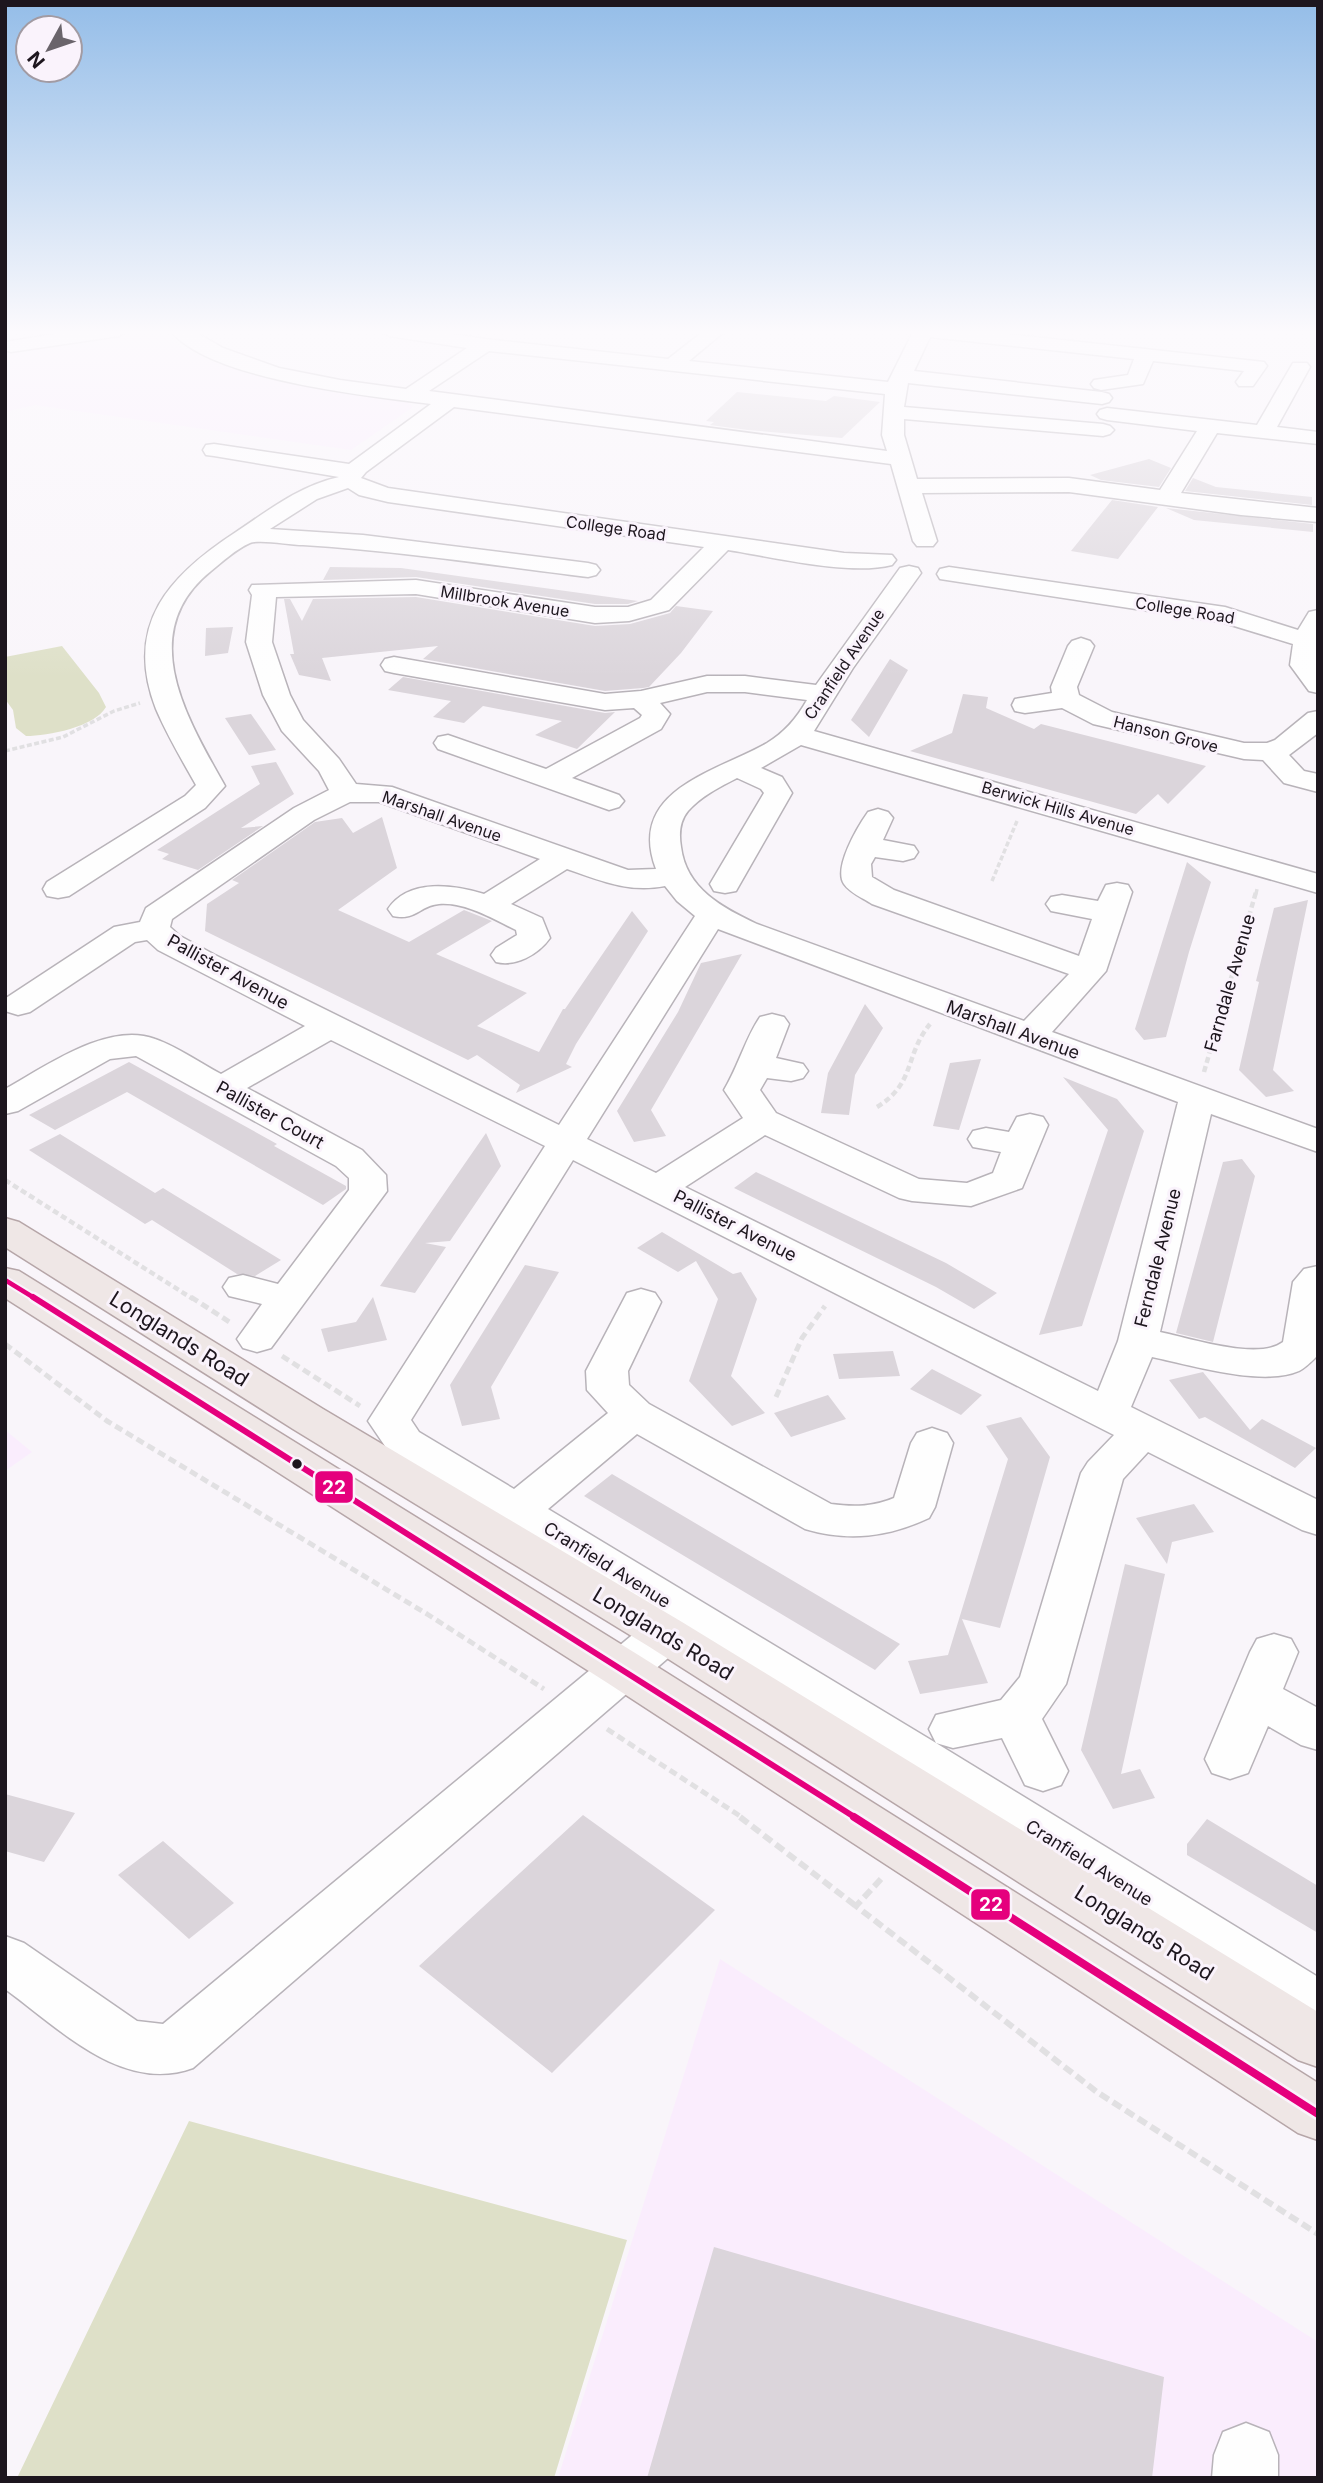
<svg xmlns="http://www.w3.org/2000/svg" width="1323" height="2483" font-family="Inter,sans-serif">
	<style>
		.built { fill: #faedfd }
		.green { fill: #dee0c8 }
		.building { fill: #dbd5db }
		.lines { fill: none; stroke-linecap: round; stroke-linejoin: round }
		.minor-casing { stroke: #b8b3b9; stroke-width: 3 }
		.major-casing { stroke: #b6a6a8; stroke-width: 3 }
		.path-far3 { stroke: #e1e0e2; stroke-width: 3.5; stroke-dasharray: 5 2.5; stroke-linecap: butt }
		.path-far2 { stroke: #e1e0e2; stroke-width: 4.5; stroke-dasharray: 6 3.5; stroke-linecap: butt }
		.path-far1 { stroke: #e1e0e2; stroke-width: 5; stroke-dasharray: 8 4.5; stroke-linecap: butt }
		.path { stroke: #e1e0e2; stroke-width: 6; stroke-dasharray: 10 5; stroke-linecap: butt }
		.minor { fill: #fefefe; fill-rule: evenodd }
		.major { fill: #efe7e6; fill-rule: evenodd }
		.bus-1-far2-casing { stroke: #faf3fc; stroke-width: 9 }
		.bus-1-far1-casing { stroke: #faf3fc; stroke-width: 11 }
		.bus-1-casing { stroke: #faf3fc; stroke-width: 13 }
		.bus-1-far2 { stroke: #e5007d; stroke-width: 4.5 }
		.bus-1-far1 { stroke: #e5007d; stroke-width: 6 }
		.bus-1 { stroke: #e5007d; stroke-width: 8 }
		.bus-dot { fill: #1d161e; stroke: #faf3fc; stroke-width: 2.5 }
		.labels { text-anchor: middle; stroke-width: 6; stroke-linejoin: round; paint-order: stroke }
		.far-street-label { font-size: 16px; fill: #1d161e; stroke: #faf3fc }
		.street-label { font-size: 18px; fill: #1d161e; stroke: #faf3fc }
		.near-street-label { font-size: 21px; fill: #1d161e; stroke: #faf3fc }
		.line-badge { stroke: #faf3fc; stroke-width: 2.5 }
		.badge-label { font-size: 19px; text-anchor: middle; font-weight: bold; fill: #fff }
	</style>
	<rect width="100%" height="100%" fill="#f9f5fa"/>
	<!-- built -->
	<path class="built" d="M83 330H159L176 344 206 359 242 371 335 392 407 401 413 407 351 450 35 405 5 412V340Z
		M5 1430 32 1452 5 1471Z
		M720 1959 1318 2342V2478H558Z"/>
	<!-- green -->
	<path class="green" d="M62 646 99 693 106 707C95 727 48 736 26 736L16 728 13 710 5 699V657Z
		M189 2121 627 2240 554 2478H17Z"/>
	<!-- building -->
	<path class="building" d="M737 392 826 401 834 396 880 402 842 438 748 430 710 425 714 422 706 421Z
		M1149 459 1171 468 1159 487 1101 480 1090 475Z
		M1193 478 1216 487 1312 497V505L1185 491Z
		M1112 500 1158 507 1118 559 1071 551Z
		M1166 508 1313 524V532L1194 520Z
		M330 567 401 568 638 601 628 604H595L416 577 323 580Z
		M416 597 595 626 630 624 670 613 676 606 713 611 681 653 649 687 643 688 605 691 423 659 438 646 322 658 331 681 299 675 290 654H294L284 599H290L302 621 313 599Z
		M233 627 228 653 205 656 206 628Z
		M890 659 908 670 869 737 851 720Z
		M403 677 605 713 615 712 577 749 535 735 562 721 483 706 464 723 433 717 451 701 388 690Z
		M963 694 988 697 986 708 1034 729 1041 724 1206 766 1168 804 1158 794 1136 814 910 751 952 733Z
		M251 714 276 750 249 755 225 718Z
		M276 762 294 794 241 828 263 826 198 870 162 859 169 854 157 850 260 784 251 766Z
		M382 817 397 868 338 910 409 942 464 910 492 921 436 954 527 993 477 1026 539 1052 563 1009H565L632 911 648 931 576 1044 566 1064 572 1067 516 1093 520 1085 477 1055 468 1060 205 931 207 904 239 883 232 880 315 822 342 818 353 833Z
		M1187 862 1211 882 1189 952 1166 1037 1144 1040 1135 1029Z
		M1308 900 1273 1070 1294 1091 1266 1097 1239 1070 1259 982 1256 981 1274 908Z
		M742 954 651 1110 666 1136 634 1142 617 1111 678 1012 701 963Z
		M865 1004 883 1028 855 1075 849 1115 821 1113 828 1073Z
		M981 1059 959 1130 933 1126 950 1063Z
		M129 1062 277 1144 274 1146 346 1186V1189L323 1205 127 1092 55 1130 29 1115Z
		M1063 1077 1117 1099 1144 1131 1082 1326 1039 1335 1108 1130Z
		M486 1133 501 1166 450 1241 425 1243 446 1247 415 1293 380 1286Z
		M60 1134 155 1193 163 1188 281 1260 255 1276 237 1274 152 1220 145 1224 29 1150Z
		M1242 1159 1255 1176 1213 1342 1176 1333 1223 1162Z
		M756 1172 946 1263 997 1293 974 1309 936 1287 734 1188Z
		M662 1232 733 1274 741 1272 757 1299 731 1376 765 1413 732 1426 689 1381 718 1299 696 1261 678 1272 637 1248Z
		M525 1265 559 1272 491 1387 500 1419 462 1426 450 1385Z
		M373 1297 387 1340 328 1352 321 1329 356 1322Z
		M893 1351 900 1376 839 1379 833 1354Z
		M932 1369 982 1395 961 1415 910 1389Z
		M1203 1372 1250 1430 1262 1419 1316 1448 1295 1468 1205 1417 1199 1419 1169 1380Z
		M828 1395 846 1419 791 1437 774 1413Z
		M1021 1417 1050 1457 1025 1544 1000 1628 962 1619 988 1683 920 1694 908 1661 948 1655 1008 1459 986 1426Z
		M612 1474 690 1520 900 1644 875 1670 584 1496Z
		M1194 1504 1214 1532 1172 1542 1167 1564 1136 1518Z
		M1125 1564 1165 1574 1121 1774 1140 1769 1155 1798 1113 1809 1081 1750Z
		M5 1794 75 1813 44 1862 5 1851Z
		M583 1815 715 1910 552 2073 419 1966Z
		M1207 1819 1318 1886V1933L1187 1855V1844Z
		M163 1841 234 1903 189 1939 118 1875Z
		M714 2247 1164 2377 1152 2478H647Z"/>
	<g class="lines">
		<!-- minor casing -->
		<g class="minor-casing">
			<path id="minor" d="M79 330H128L119 336 11 352 5 350V342Z
				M170 330H192L223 348 279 368 340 380 406 389 467 348 389 336 380 330H427L485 339 668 359 705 330H726L689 361 888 382 914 330H970L1264 362 1267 366 1253 386H1239L1236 382 1244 371 1153 361 1143 384 1101 390 1094 388 1091 384 1094 380 1128 375 1134 359 930 337 914 371 1102 392 1109 394 1112 398 1109 402 1102 404 908 383 904 407 1103 424 1110 426 1114 430 1110 434 1103 436 904 419V435L917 479 1069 478 1160 490 1197 431 1107 420 1100 418 1097 414 1100 410 1107 408 1257 425 1293 363H1307L1310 367 1277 427 1318 432V444L1217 433 1181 493 1318 508V522L1241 515 1069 492 922 493 937 541 933 546H917L913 541 891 464 454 407 366 472 361 478 388 488 844 553 892 555 896 560 892 565C849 576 773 557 728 550L669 610 629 621 595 623 416 594 276 597 272 642 290 695 303 720 339 759 356 784 392 787 628 870 656 869C626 790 716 772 767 743 785 732 797 718 807 700L745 692H707L660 703 670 714 661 729 572 778 619 795 624 801 619 807 609 810 438 749 434 743 438 737 448 735 546 769 640 718 642 715 634 708 605 710 394 673 385 671 381 665 385 659 394 657 605 694 641 691 707 676H745L816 685 900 568 909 566 918 568 921 573 853 668 814 731 1318 874V893L801 745 761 768 782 777 792 793 736 891 725 893 714 891 710 884 764 793 761 789 737 778C720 787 701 796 688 811 679 822 679 835 681 847 686 889 723 908 757 924L1024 1021 1069 974 872 904C863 898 850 893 844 884 833 868 858 826 868 812L878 809 888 812 893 818 883 840 914 846 918 852 914 858 903 861 875 857 871 864 872 877 894 890 1079 956 1092 919 1051 911 1046 904 1051 897 1062 895 1098 901 1106 885 1117 883 1128 885 1132 892 1106 971 1052 1032 1318 1129V1152L1211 1114 1160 1332C1190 1338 1258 1361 1283 1342L1293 1282 1304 1269 1318 1266 1316 1357C1311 1362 1305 1368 1299 1371 1263 1387 1190 1365 1152 1357L1131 1407 1318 1500V1535L1302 1530 1148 1452 1123 1479 1066 1684 1042 1719 1068 1771 1061 1785 1043 1791 1025 1785 1002 1738 953 1748 936 1743 1318 1977V2030L1299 2023 687 1637 682 1646 193 2068C122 2094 59 2028 5 1989V1936L24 1943 137 2021 163 2024 648 1622 657 1619 389 1452 368 1421 545 1146 331 1040 247 1088 362 1150 386 1175 387 1191 271 1348 257 1352 243 1348 237 1339 262 1304 229 1296 223 1287 229 1278 243 1275 278 1284 349 1190V1178L336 1166 136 1056 110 1059 18 1111 5 1114V1089C45 1067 108 1021 155 1039 178 1047 200 1063 221 1074L305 1026 158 950 147 940 135 942 30 1012 18 1015 5 1011 6 998 114 927 140 922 146 908 294 808 329 790 319 771 282 731 263 695 246 642 252 595 249 590 252 585 416 580 595 607H628L651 600 704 547 388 502 359 495 348 488 317 499 270 529 363 535 588 563 596 565 600 570 596 575 588 577C493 565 398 551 303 545 290 545 260 539 250 543 236 549 222 562 211 571 134 633 188 720 225 786L205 808 69 896 58 898 47 896 43 889 47 882 185 796 196 785C182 760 167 735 156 709 123 624 170 575 236 532 269 510 299 486 339 477L214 456 206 455 203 450 206 445 214 444 349 464 431 404C370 396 208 380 170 330ZM489 351 885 394 882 435 887 451 429 391ZM350 802H379L540 859 484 894C454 885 409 878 388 909L393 916C416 921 419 906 439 904 466 902 493 919 516 930L517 935 496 948 491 955 496 962C515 967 538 955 550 938L542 918 511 904 567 869C601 881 629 893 665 886L677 901 695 916 559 1125 215 955 180 936 170 927 172 919 314 820ZM718 929 1178 1102 1118 1341 1098 1391 685 1187 765 1135 899 1198 912 1201 971 1206 1022 1188 1048 1125 1043 1117 1030 1114 1017 1117 1009 1132 986 1128 973 1131 968 1139 973 1147 1001 1152 993 1173 967 1183 919 1179 776 1113 760 1090 767 1078 791 1081 803 1078 808 1071 803 1064 776 1058 789 1024 784 1017 772 1014 760 1017C746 1037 738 1067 724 1090L743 1118 656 1173 587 1139ZM573 1160 1114 1435 1088 1462 1081 1473 1020 1677 1001 1700 936 1715 929 1729 936 1743 548 1509 637 1434 805 1529C849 1542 888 1537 929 1518L935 1507 953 1443 947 1433 932 1428 917 1433 911 1443 894 1498C873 1507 853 1507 831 1504L649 1404 629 1385 628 1371 661 1302 655 1293 641 1289 627 1293 586 1371 587 1390 608 1413 514 1489 419 1432 411 1420Z
				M949 567 1225 607 1298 630 1309 612 1318 610V693L1309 691 1290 665 1293 644 1221 622 940 579 937 574 940 569Z
				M1081 638 1090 641 1094 646 1077 687 1079 695 1112 712 1244 743H1267L1275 740 1308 713 1318 711V733L1289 755 1304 771 1318 774V792L1284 783 1263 760 1244 759 1093 724 1062 708 1025 713 1015 711 1012 705 1015 699 1052 693 1051 687 1068 646 1072 641Z
				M1274 1634 1291 1639 1298 1652 1283 1689 1318 1708V1750L1301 1745 1268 1726 1248 1773 1230 1779 1212 1773 1205 1759 1250 1652 1257 1639Z
				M1246 2423 1269 2432 1278 2455V2478H1212L1214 2455 1223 2432Z"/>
		</g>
		<!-- major casing -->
		<g class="major-casing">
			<path id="major" d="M5 1218 19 1222 323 1409 682 1622 1318 2012V2067L1298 2060 648 1646 293 1429 5 1247Z
				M5 1268 19 1271 640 1656 1318 2083V2140L1298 2133 606 1682 5 1298Z"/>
		</g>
		<!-- path-far3 -->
		<path class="path-far3" d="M5 751 63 737 114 711 140 703
			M992 881 1017 821
			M1256 894 1257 889"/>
		<!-- path-far2 -->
		<path class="path-far2" d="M1204 1072 1256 892
			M877 1107C916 1083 904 1056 930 1024
			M5 1180 193 1299"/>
		<!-- path-far1 -->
		<path class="path-far1" d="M191 1297 231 1323
			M5 1344 107 1421 427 1614 544 1689
			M282 1356 360 1406
			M776 1397 802 1338 825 1306
			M607 1729 743 1818"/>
		<!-- path -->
		<path class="path" d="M740 1817 856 1906
			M881 1879 856 1906 1097 2092 1318 2234"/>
		<!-- minor -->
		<use href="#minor" class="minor"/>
		<!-- major -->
		<use href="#major" class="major"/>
		<!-- bus-1-far2 casing -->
		<g class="bus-1-far2-casing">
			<path id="bus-1-far2" d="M5 1280 36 1299"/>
		</g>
		<!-- bus-1-far1 casing -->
		<g class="bus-1-far1-casing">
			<path id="bus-1-far1" d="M33 1297 856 1818"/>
		</g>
		<!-- bus-1 casing -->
		<g class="bus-1-casing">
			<path id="bus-1" d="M854 1817 1318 2114"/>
		</g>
		<!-- bus-1-far2 -->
		<use href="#bus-1-far2" class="bus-1-far2"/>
		<!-- bus-1-far1 -->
		<use href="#bus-1-far1" class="bus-1-far1"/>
		<!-- bus-1 -->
		<use href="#bus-1" class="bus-1"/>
	</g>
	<!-- sky -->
	<linearGradient id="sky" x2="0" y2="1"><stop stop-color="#94bde8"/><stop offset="0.49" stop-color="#fcfafd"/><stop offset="1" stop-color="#fcfafd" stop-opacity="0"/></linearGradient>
	<rect width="1323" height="678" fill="url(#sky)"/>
	<!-- markers -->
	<circle class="bus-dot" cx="297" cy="1464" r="6"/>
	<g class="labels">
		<!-- far-street labels -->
		<g class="far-street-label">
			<text transform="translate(616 528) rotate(8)" y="6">College Road</text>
			<text transform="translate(505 601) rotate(9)" y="6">Millbrook Avenue</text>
			<text transform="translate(1185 610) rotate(9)" y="6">College Road</text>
			<text transform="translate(844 664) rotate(-56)" y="6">Cranfield Avenue</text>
			<text transform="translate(1166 734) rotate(14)" y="6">Hanson Grove</text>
			<text transform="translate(1058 808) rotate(16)" y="6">Berwick Hills Avenue</text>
			<text transform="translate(442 816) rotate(19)" y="6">Marshall Avenue</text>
		</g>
		<!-- street labels -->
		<g class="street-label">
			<text transform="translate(228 972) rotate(29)" y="6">Pallister Avenue</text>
			<text transform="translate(1230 983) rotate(-74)" y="6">Farndale Avenue</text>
			<text transform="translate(1013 1030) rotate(20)" y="6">Marshall Avenue</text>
			<text transform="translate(270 1115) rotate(29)" y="6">Pallister Court</text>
			<text transform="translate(735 1226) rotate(27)" y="6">Pallister Avenue</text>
			<text transform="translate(1158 1258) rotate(-76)" y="6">Ferndale Avenue</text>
			<text transform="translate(607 1565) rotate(32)" y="6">Cranfield Avenue</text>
			<text transform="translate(1089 1863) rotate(32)" y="6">Cranfield Avenue</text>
		</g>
		<!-- near-street labels -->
		<g class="near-street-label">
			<text transform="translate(179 1339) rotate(32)" y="7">Longlands Road</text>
			<text transform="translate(663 1634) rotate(31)" y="7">Longlands Road</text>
			<text transform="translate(1144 1933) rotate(32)" y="7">Longlands Road</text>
		</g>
	</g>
	<g class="line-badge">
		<rect x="314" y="1470" width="40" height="34" rx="7" fill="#e5007d"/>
		<rect x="970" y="1888" width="41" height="33" rx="7" fill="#e5007d"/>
	</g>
	<g class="badge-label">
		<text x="334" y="1494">22</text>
		<text x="991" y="1911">22</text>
	</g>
	<!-- border -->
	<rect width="1323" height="2483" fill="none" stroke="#1d161e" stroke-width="14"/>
	<!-- north arrow -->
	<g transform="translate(49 49) rotate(230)"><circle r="33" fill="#faf3fc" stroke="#a29ba3" stroke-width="2"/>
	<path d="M0-5L12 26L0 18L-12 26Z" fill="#6a646b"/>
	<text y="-10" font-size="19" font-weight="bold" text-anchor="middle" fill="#1d161e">N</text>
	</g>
</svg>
